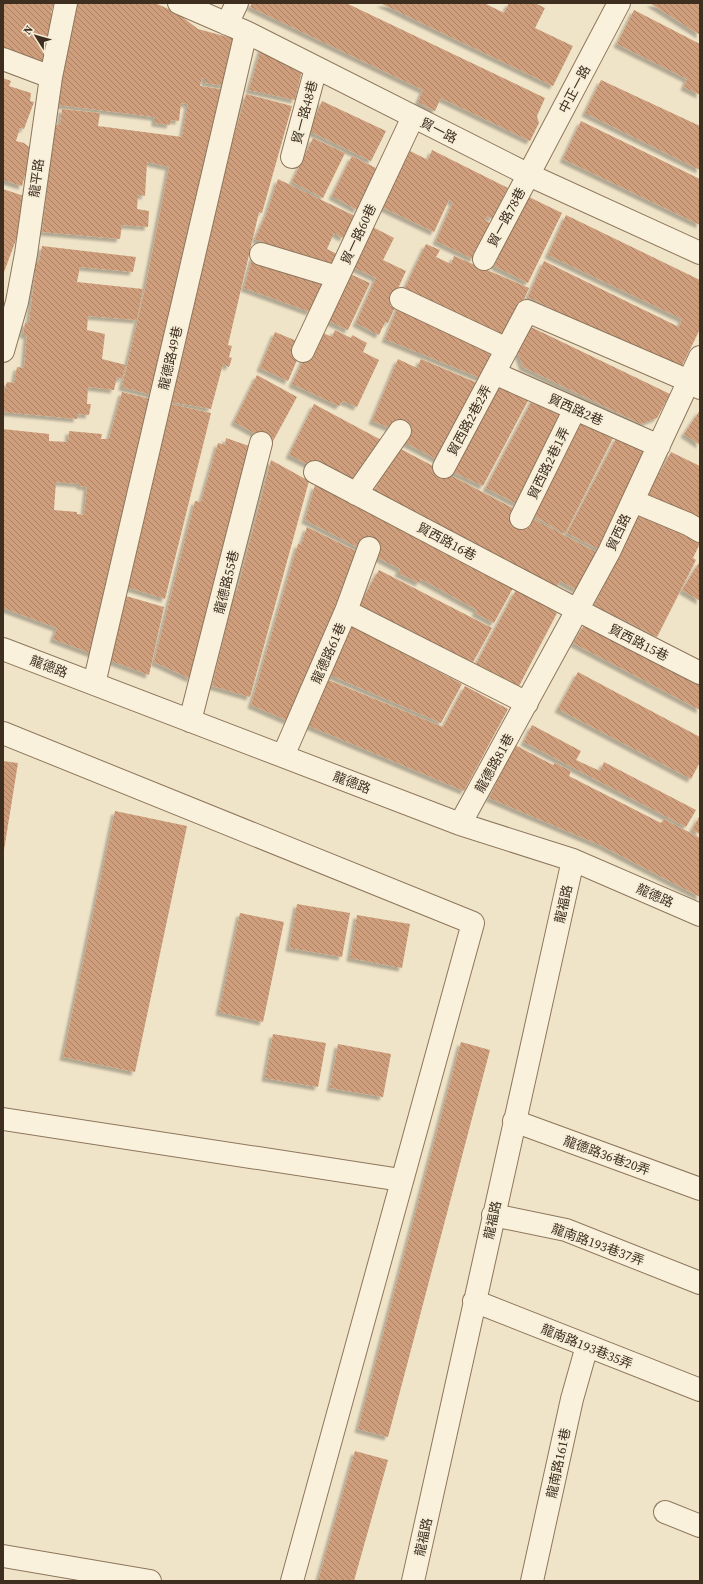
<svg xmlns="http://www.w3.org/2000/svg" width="703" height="1584" font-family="'Source Serif 4','Noto Sans TC',serif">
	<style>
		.building { fill: url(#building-back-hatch); fill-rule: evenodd; filter: url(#shadow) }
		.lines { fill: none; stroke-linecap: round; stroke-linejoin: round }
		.minor-casing { stroke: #8d765c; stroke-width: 24 }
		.minor { stroke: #faf1dc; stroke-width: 22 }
		.labels { text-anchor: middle; stroke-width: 4; stroke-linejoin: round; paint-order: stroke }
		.street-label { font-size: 13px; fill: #3d2e20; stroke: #f7eed8 }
	</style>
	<defs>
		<pattern id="building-back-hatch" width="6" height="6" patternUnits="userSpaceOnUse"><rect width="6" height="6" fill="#cf9f7d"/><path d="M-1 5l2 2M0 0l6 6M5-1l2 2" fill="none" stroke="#a98266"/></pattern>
		<filter id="shadow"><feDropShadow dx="-3.5" dy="3.5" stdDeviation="1" flood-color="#0004"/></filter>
	</defs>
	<rect width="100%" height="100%" fill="#f0e4c8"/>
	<!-- building -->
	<path class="building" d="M3 3H54L51 13 56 15 51 41 39 69 3 56Z
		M76 3H155L177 13 198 29 246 42 233 87 205 83V79L202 78 200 86 233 91 160 397 122 387 145 289 169 167 147 162 145 196 138 195 137 209 149 211 148 227 122 225 120 239 42 232 55 125H60L62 109 100 113 98 126 182 137 188 104 181 103 179 121 171 120 170 125 155 123V117L58 105 62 64Z
		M252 3H346L545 98 537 116 539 123 530 141 441 98 435 111 418 102 423 90 250 7Z
		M380 3H484L504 13 509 3H535L545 8 535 28 573 46 553 86Z
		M650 3H700V35Z
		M634 10 700 44V95L684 87 687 79 617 44Z
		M262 46 302 71 295 100 249 90Z
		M3 78 11 81 9 86 31 93 30 101 34 102 24 129 20 128 16 141 24 143 32 149 22 186 3 180Z
		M601 80 700 126V170L585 113Z
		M246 94 292 106 262 213 259 212 228 345 232 346 229 357 232 358 229 367 223 364 211 409 171 402 227 160Z
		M322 101 386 131 371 161 309 131Z
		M581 121 700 179V225L563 159Z
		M313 138 345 153 323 198 292 182Z
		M432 150 508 188 492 219 487 216 485 220 491 224 473 259 436 241 453 202 449 200 434 232 382 207 410 151 428 160Z
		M352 156 376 168 357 210 332 196Z
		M278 179 355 216 343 238 334 233 327 249 337 254 329 269 255 239 267 213Z
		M3 189 24 196 17 237 3 275Z
		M527 196 562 213 528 283 494 266Z
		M566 215 700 280V329L679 372 528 297 544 261 679 327 682 319 548 255Z
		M365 223 394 238 383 260 406 271 390 306 395 307 388 323 385 322 379 335 356 323 376 278 346 264Z
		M426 244 440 250 436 257 451 264 454 256 529 288 508 336 402 294Z
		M42 246 136 257 133 272 80 267 77 282 143 289 137 320 88 316 87 330 105 334 102 359 126 365 122 379 117 377 114 390 88 387 87 404H91L89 415 77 414V419L3 412V395L7 382 14 383 17 367 24 368 27 335H23L25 323H29L35 273H32L34 261 39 262Z
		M253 256 323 284 310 312 244 288Z
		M344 271 370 283 348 330 322 318Z
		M400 302 499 344 483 379 385 339Z
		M531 327 670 394 657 418 641 424 523 367 518 353Z
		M317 330 332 337 335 330 351 338 352 335 367 343 363 352 379 360 357 407 343 401 339 406 292 384Z
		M275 332 304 344 288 381 260 368Z
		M398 359 417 368 421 359 482 385 442 462 400 440 403 433 372 421Z
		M257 375 297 397 272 443 234 422Z
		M498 380 531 395 483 486 453 472Z
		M122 392 158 401 98 656 53 639 57 628 3 608V429L49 434V441L68 442 69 431 102 434 101 439H109ZM56 482 80 484V486L87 487 84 515 77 514V512L54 510Z
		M534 397 564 412 517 504 486 488Z
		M171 404 211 413 165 599 127 587Z
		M314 404 385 442 359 490 289 455Z
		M700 410V445L684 434Z
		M578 418 614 436 565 534 530 514Z
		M617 437 650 453 602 551 567 533Z
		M226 438 255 448 191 679 154 662 195 501 201 502 218 443 225 445Z
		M397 447 596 552 577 590 560 581 554 591 371 497Z
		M671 452 700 466V526L645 499Z
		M271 460 309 481 250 697 212 686 235 590 237 591Z
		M315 485 513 588 494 623 475 613 477 610 421 579 419 583 398 573 400 569 305 520Z
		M640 514 700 543 693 558 696 560 657 637 622 619 621 623 592 609Z
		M307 527 360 553 288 721 251 705 298 544 301 545Z
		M700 561V601L682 590Z
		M379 570 492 628 472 664 359 605Z
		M516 590 557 613 518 688 475 666Z
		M126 596 164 607 149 675 111 661Z
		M350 625 462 684 441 723 328 674Z
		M584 625 700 685V710L573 643Z
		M578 672 700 737V762L691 779 558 709Z
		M326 679 443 727 465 686 508 709 464 791 307 725Z
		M532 725 581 751 576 760 600 771 604 762 696 810 686 827 524 742Z
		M515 745 553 765 555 763 571 771 569 776 661 823 664 819 700 838V897L602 846 489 798Z
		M3 761 18 763 4 850H3Z
		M115 811 187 826 135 1072 63 1057Z
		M700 815V834L692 830Z
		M297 904 350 913 342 957 289 948Z
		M240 913 284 922 263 1022 219 1012Z
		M357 915 410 924 402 968 350 958Z
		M273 1034 326 1043 318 1087 265 1078Z
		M461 1042 490 1050 388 1437 358 1429Z
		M338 1044 391 1054 383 1097 330 1088Z
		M355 1451 388 1460 354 1581H318Z"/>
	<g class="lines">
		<!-- minor casing -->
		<g class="minor-casing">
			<path id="minor" d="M179 3 246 32 529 175 700 253
				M227 24 237 3
				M3 59 51 77
				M292 157 316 68
				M261 254 337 277
				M484 259 619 3
				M401 299 507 349
				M3 351 17 302 26 254 51 77 66 3
				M303 351 413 117
				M494 373 659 446
				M444 467 527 311 689 381 700 388
				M315 472C443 539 571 608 700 673
				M356 494 400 431
				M633 501 688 524 700 531
				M521 518 575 409
				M346 611 527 703
				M3 649 460 824 573 860 700 915
				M94 684 246 32
				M190 721 261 443
				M3 733 473 923 292 1581
				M283 756 346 611 369 548
				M460 824 609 552 700 357
				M3 1119 401 1180
				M514 1121 700 1189
				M493 1215 566 1230 700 1283
				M474 1301 700 1390
				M665 1512 700 1526
				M3 1556 150 1581
				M413 1581 573 860
				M532 1581 572 1399 587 1346"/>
		</g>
		<!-- minor -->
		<use href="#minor" class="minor"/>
	</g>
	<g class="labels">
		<!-- street labels -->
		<g class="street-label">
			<text transform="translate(574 89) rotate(-62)" y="5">中正一路</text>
			<text transform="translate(304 112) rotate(-75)" y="5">貿一路48巷</text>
			<text transform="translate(439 130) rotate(27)" y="5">貿一路</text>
			<text transform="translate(36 178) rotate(-82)" y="5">龍平路</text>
			<text transform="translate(506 217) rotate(-62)" y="5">貿一路78巷</text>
			<text transform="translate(358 234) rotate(-65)" y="5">貿一路60巷</text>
			<text transform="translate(170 358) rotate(-77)" y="5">龍德路49巷</text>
			<text transform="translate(576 409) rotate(24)" y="5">貿西路2巷</text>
			<text transform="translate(469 420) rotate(-62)" y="5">貿西路2巷2弄</text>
			<text transform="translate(548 463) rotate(-64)" y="5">貿西路2巷1弄</text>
			<text transform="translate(618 532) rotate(-65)" y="5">貿西路</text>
			<text transform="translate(447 541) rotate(28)" y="5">貿西路16巷</text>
			<text transform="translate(226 582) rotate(-76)" y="5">龍德路55巷</text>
			<text transform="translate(639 642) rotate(27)" y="5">貿西路15巷</text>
			<text transform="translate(328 653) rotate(-66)" y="5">龍德路61巷</text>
			<text transform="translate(49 666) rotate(21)" y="5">龍德路</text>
			<text transform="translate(494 763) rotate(-61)" y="5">龍德路81巷</text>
			<text transform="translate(352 782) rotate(21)" y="5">龍德路</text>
			<text transform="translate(655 895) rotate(24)" y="5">龍德路</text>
			<text transform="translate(563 904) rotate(-77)" y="5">龍福路</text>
			<text transform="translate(607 1155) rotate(20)" y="5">龍德路36巷20弄</text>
			<text transform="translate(492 1220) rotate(-78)" y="5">龍福路</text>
			<text transform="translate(598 1244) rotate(20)" y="5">龍南路193巷37弄</text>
			<text transform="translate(587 1346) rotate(22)" y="5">龍南路193巷35弄</text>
			<text transform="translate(558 1463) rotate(-78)" y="5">龍南路161巷</text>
			<text transform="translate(423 1537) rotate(-78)" y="5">龍福路</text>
		</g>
	</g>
	<!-- border -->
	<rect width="703" height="1584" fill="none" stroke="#3d2e20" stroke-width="8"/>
	<!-- north arrow -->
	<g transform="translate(36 36) rotate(307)" stroke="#f7eed8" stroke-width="3" paint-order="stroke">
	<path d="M0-3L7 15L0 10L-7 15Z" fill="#3d2e20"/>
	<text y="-6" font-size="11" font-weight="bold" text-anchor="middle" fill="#3d2e20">N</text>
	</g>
</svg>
